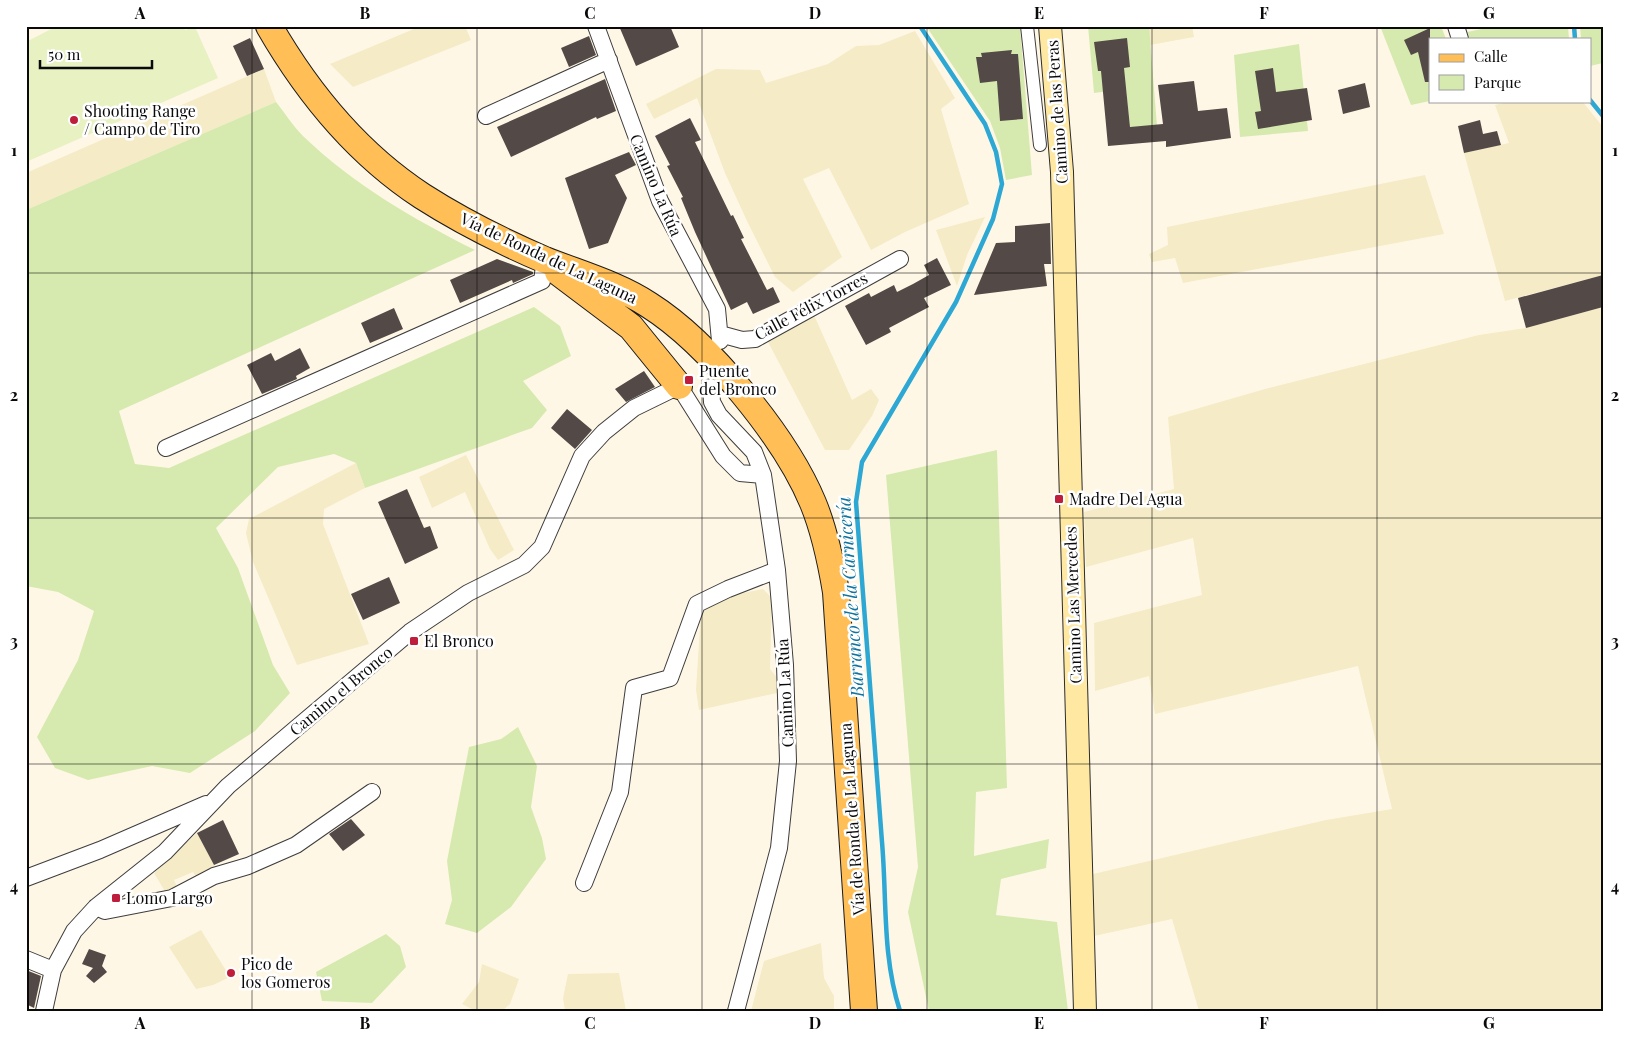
<svg xmlns="http://www.w3.org/2000/svg" width="1629" height="1037" font-family="'Playfair Display',serif">
	<style>
		.farmland { fill: #f5ebc6 }
		.green { fill: #d6eaaf }
		.pitch { fill: #e7f1c2 }
		.lines { fill: none; stroke-linecap: round; stroke-linejoin: round }
		.stream { stroke: #2da7d3; stroke-width: 4.5 }
		.building { fill: #534946 }
		.pedestrian-casing { stroke: #3d3d3d; stroke-width: 14 }
		.minor-casing { stroke: #3d3d3d; stroke-width: 18 }
		.secondary-casing { stroke: #2c2c2c; stroke-width: 24 }
		.primary-casing { stroke: #1b1b1b; stroke-width: 28 }
		.pedestrian { stroke: #fff; stroke-width: 12 }
		.minor { stroke: #fff; stroke-width: 16 }
		.secondary { stroke: #ffe8a1; stroke-width: 22 }
		.primary { stroke: #ffbf56; stroke-width: 26 }
		.grid { fill: none; stroke: #0a0a0a; stroke-width: 1; stroke-opacity: 0.55 }
		.poi-dot { fill: #be1d3b; stroke: #fff; stroke-width: 2 }
		.labels { text-anchor: middle; stroke-width: 5; stroke-linejoin: round; paint-order: stroke }
		.poi-label { font-size: 16px; fill: #0a0a0a; stroke: #fff; text-anchor: start }
		.street-label { font-size: 16px; fill: #0a0a0a; stroke: #fff }
		.water-label { font-size: 18px; font-style: italic; fill: #0f749f; stroke: #fff }
		.neatline { fill: none; stroke: #0a0a0a; stroke-width: 2 }
		.grid-label { font-size: 16px; text-anchor: middle; font-weight: bold; fill: #0a0a0a }
	</style>
	<rect width="100%" height="100%" fill="#fff7e6"/>
	<!-- farmland -->
	<path class="farmland" d="M421 26H465L471 40 353 87 330 64Z
		M1148 26H1192L1194 37 1150 45Z
		M915 31 955 98 941 109 969 204 905 232 871 250 829 168 803 179 842 257 793 292 775 277 747 221 725 173 697 98 654 119 646 104 716 69 760 70 766 83 828 64 856 46 879 45Z
		M264 69 276 102 26 210V173Z
		M1511 101H1582L1603 127V275L1505 301 1464 153 1509 143 1495 105Z
		M1425 175 1444 234 1183 283 1175 258 1152 262 1149 254 1168 245 1167 227Z
		M985 217 967 255 957 286 936 230Z
		M1603 307V1011H1199L1172 919 1094 936 1093 874 1326 820 1392 809 1358 666 1155 714 1149 676 1095 691 1094 623 1202 595 1193 538 1086 567 1084 512 1174 489 1168 417 1265 389 1479 335 1526 328Z
		M814 315 852 400 871 389 879 400 872 416 849 450H825L768 342Z
		M466 455 514 550 498 560 490 549 465 492 432 508 419 477Z
		M356 463 365 488 324 509 323 524 369 644 297 665 253 562 246 533 249 519Z
		M763 589 772 598 770 669 779 680 777 693 699 710 696 690 701 611 733 595Z
		M197 833 216 869 198 881 193 872 174 880 178 889 166 893 154 873Z
		M201 930 230 977 213 985 196 989 169 947Z
		M821 943 824 978 834 996V1011H751L764 961Z
		M482 964 519 979 510 1004 502 1011H476L462 1004 479 982Z
		M619 973 626 1011H565L563 998 568 974Z"/>
	<!-- green -->
	<path class="green" d="M926 26H1020L1032 175 1006 180 1000 148 990 121Z
		M1088 26H1149L1157 126 1130 127 1126 89 1094 93Z
		M1380 26H1441L1446 39H1430V101L1411 105Z
		M1496 26H1568L1569 39H1470L1467 32Z
		M1580 26H1603V63L1590 66V39H1581Z
		M1299 44 1308 131 1240 137 1234 55Z
		M276 102C285 113 293 126 303 136 353 184 413 219 475 250L119 411 135 464 169 468 534 307 560 326 571 356 523 381 547 410 532 428 365 488 356 463 334 454 278 467 216 528 238 568 273 665 290 693 255 731 190 773 152 766 88 780 55 768 37 737 78 660 94 611 58 592 26 586V210Z
		M997 450 1007 788 976 792 974 856 1049 839 1046 868 1001 879 996 915 1057 922 1068 1011H929L908 912 918 867 886 475Z
		M518 727 537 766 531 807 542 838 546 859 511 907 477 933 445 924 452 900 447 861 469 747 501 739Z
		M386 934 400 946 406 967 372 1003 322 1001 316 972Z"/>
	<!-- pitch -->
	<path class="pitch" d="M57 26H183L185 30 195 27 218 78 26 162V42Z"/>
	<g class="lines">
		<!-- stream -->
		<path class="stream" d="M1574 26 1575 39
			M1590 100 1603 116
			M900 1011C882 956 887 899 882 842 873 728 864 615 856 502L862 462 956 302 993 219 1002 184 996 152 985 124 920 26"/>
	</g>
	<!-- building -->
	<path class="building" d="M619 26H670L679 47 636 66Z
		M1430 28V82H1425L1418 52 1411 55 1404 40Z
		M589 36 596 55 569 67 561 48Z
		M250 38 264 69 247 76 233 46Z
		M1127 38 1130 67 1124 68 1130 127 1163 124 1158 85 1194 81 1198 111 1227 108 1231 138 1166 147V141L1108 146 1101 71H1098L1094 42Z
		M1012 50 1011 54H1018L1023 119 1000 121 997 81 980 83 976 57H982L981 53Z
		M1273 68 1276 92 1307 88 1312 120 1258 129 1255 112 1261 111 1255 71Z
		M605 79 616 111 597 119 596 117 511 157 497 127Z
		M1365 83 1370 107 1343 114 1338 90Z
		M690 118 701 140 695 142 731 216 733 215 744 238 741 239 767 290 773 287 780 302 753 314 747 302 731 310 695 232 681 198 683 197 667 166 670 165 655 136Z
		M1480 120 1483 134 1497 131 1501 145 1464 153 1458 126Z
		M629 152 636 165 615 175 627 198 608 243 589 249 565 178Z
		M1050 223 1051 264H1044L1047 286 974 295 996 243 1015 242V226Z
		M937 258 951 285 924 298 929 307 889 328 891 332 866 345 845 306 869 293 871 297 894 285 897 292 913 284 929 275 924 265Z
		M497 259 533 272V274L513 283 512 280 460 303 450 280Z
		M1603 275V307L1526 328 1518 298Z
		M394 308 403 329 370 343 361 323Z
		M300 348 310 368 296 376 297 379 262 394 247 365 271 353 275 361Z
		M644 371 655 387 626 402 615 389Z
		M567 409 592 430 575 449 551 428Z
		M407 489 424 528 430 526 438 548 405 564 378 502Z
		M389 577 400 603 363 620 351 594Z
		M351 819 365 835 343 851 329 834Z
		M223 820 239 854 214 865 197 833Z
		M89 949 106 955 102 966 107 972 94 983 86 976 93 968 82 964Z
		M26 970 41 976 34 1008 26 1004Z"/>
	<g class="lines">
		<!-- pedestrian casing -->
		<g class="pedestrian-casing">
			<path id="pedestrian" d="M1027 26 1040 145"/>
		</g>
		<!-- minor casing -->
		<g class="minor-casing">
			<path id="minor" d="M596 26 660 201 717 309 720 341
				M1456 26 1460 39
				M486 116 609 60
				M720 334 742 340 755 339 900 259
				M711 387 712 402 719 415 754 452 763 475 777 570 785 665 788 761 779 848 736 1011
				M166 448 542 281 545 259
				M26 878 100 850 206 804
				M584 883 620 792 634 688 670 678 697 604 728 589 777 570
				M96 907 105 911 172 898 214 876 248 866 296 845 372 792
				M26 959 53 970
				M44 1011 53 970 74 931 96 907 165 852 228 786 410 632 468 593 524 565 542 547 582 456 604 432 634 408 679 386 723 456 740 473 763 475"/>
		</g>
		<!-- secondary casing -->
		<g class="secondary-casing">
			<path id="secondary" d="M1050 26 1062 172 1085 1011"/>
		</g>
		<!-- primary casing -->
		<g class="primary-casing">
			<path id="primary" d="M269 26C307 92 358 154 422 196 461 221 503 242 545 260 580 274 617 284 649 305 709 343 786 438 813 503 825 532 831 562 836 592L864 1011
				M558 272 631 327 679 386"/>
		</g>
		<!-- pedestrian -->
		<use href="#pedestrian" class="pedestrian"/>
		<!-- minor -->
		<use href="#minor" class="minor"/>
		<!-- secondary -->
		<use href="#secondary" class="secondary"/>
		<!-- primary -->
		<use href="#primary" class="primary"/>
	</g>
	<!-- grid -->
	<path class="grid" d="M252 26V1011M477 26V1011M702 26V1011M927 26V1011M1152 26V1011M1377 26V1011M26 273H1603M26 518H1603M26 764H1603"/>
	<!-- markers -->
	<g class="poi-dot">
		<circle cx="74" cy="120" r="5"/>
		<rect x="684" y="375" width="10" height="10" rx="2.5"/>
		<rect x="1054" y="494" width="10" height="10" rx="2.5"/>
		<rect x="409" y="636" width="10" height="10" rx="2.5"/>
		<rect x="111" y="893" width="10" height="10" rx="2.5"/>
		<circle cx="231" cy="973" r="5"/>
	</g>
	<g class="labels">
		<!-- poi labels -->
		<g class="poi-label">
			<text x="84" y="117">Shooting Range<tspan x="84" dy="18">/ Campo de Tiro</tspan></text>
			<text x="699" y="377">Puente<tspan x="699" dy="18">del Bronco</tspan></text>
			<text x="1069" y="505">Madre Del Agua</text>
			<text x="424" y="647">El Bronco</text>
			<text x="126" y="904">Lomo Largo</text>
			<text x="241" y="970">Pico de<tspan x="241" dy="18">los Gomeros</tspan></text>
		</g>
		<!-- street labels -->
		<g class="street-label">
			<text transform="translate(1057 112) rotate(-94)" y="6">Camino de las Peras</text>
			<text transform="translate(656 185) rotate(67)" y="6">Camino La Rúa</text>
			<text transform="translate(549 258) rotate(25)" y="6">Vía de Ronda de La Laguna</text>
			<text transform="translate(811 306) rotate(-28)" y="6">Calle Félix Torres</text>
			<text transform="translate(1073 605) rotate(-92)" y="6">Camino Las Mercedes</text>
			<text transform="translate(341 691) rotate(-40)" y="6">Camino el Bronco</text>
			<text transform="translate(785 693) rotate(-93)" y="6">Camino La Rúa</text>
			<text transform="translate(852 819) rotate(-94)" y="6">Vía de Ronda de La Laguna</text>
		</g>
		<!-- water labels -->
		<g class="water-label">
			<text transform="translate(851 597) rotate(-94)" y="6">Barranco de la Carnicería</text>
		</g>
	</g>
	<!-- border -->
	<rect width="1629" height="1037" fill="none" stroke="#ffffff" stroke-width="55"/>
	<!-- legend -->
	<rect x="1429" y="38" width="162" height="65" fill="#ffffff" stroke="#9d9d9d"/>
	<rect x="1439" y="54" width="25" height="8" fill="#ffbf56" stroke="#9d9d9d"/>
	<text x="1474" y="62" font-size="15" fill="#0a0a0a">Calle</text>
	<rect x="1439" y="75" width="25" height="15" fill="#d6eaaf" stroke="#9d9d9d"/>
	<text x="1474" y="88" font-size="15" fill="#0a0a0a">Parque</text>
	<!-- scale -->
	<path d="M40 60v8h112v-8" fill="none" stroke="#0a0a0a" stroke-width="2.5"/>
	<text x="48" y="60" font-size="15" fill="#0a0a0a" stroke="#ffffff" stroke-width="4" paint-order="stroke">50 m</text>
	<rect x="28" y="28" width="1574" height="982" class="neatline"/>
	<g class="grid-label">
		<text x="140" y="19">A</text>
		<text x="365" y="19">B</text>
		<text x="590" y="19">C</text>
		<text x="815" y="19">D</text>
		<text x="1039" y="19">E</text>
		<text x="1264" y="19">F</text>
		<text x="1489" y="19">G</text>
		<text x="14" y="156">1</text>
		<text x="1615" y="156">1</text>
		<text x="14" y="401">2</text>
		<text x="1615" y="401">2</text>
		<text x="14" y="647">3</text>
		<text x="1615" y="647">3</text>
		<text x="14" y="892">4</text>
		<text x="1615" y="892">4</text>
		<text x="140" y="1029">A</text>
		<text x="365" y="1029">B</text>
		<text x="590" y="1029">C</text>
		<text x="815" y="1029">D</text>
		<text x="1039" y="1029">E</text>
		<text x="1264" y="1029">F</text>
		<text x="1489" y="1029">G</text>
	</g>
</svg>
